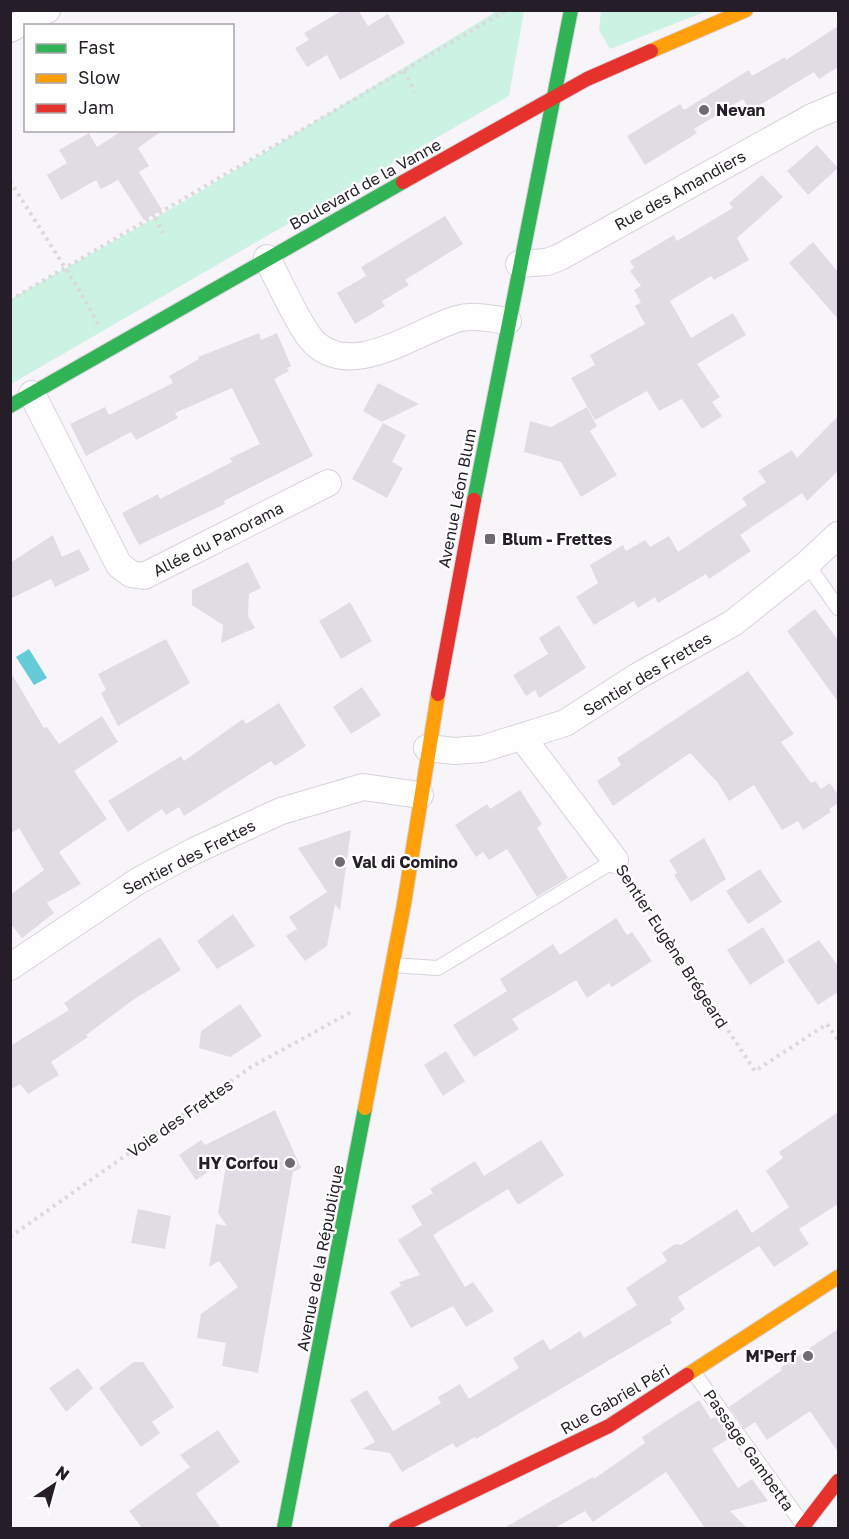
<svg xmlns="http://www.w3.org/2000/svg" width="849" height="1539" font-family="'Golos Text',sans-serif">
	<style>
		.green { fill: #cbf2e2 }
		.water { fill: #64cbd8 }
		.building { fill: #e1dce4 }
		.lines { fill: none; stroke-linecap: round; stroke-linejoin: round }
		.lane-casing { stroke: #d8d2db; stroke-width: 16 }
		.street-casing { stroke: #d8d2db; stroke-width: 28 }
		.fast-casing { stroke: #d8d2db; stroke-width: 16 }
		.slow-casing { stroke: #d8d2db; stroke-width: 16 }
		.jam-casing { stroke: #d8d2db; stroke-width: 16 }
		.path { stroke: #dad9db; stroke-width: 4; stroke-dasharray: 3 4.5; stroke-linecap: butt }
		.lane { stroke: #fefefe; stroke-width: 14 }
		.street { stroke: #fefefe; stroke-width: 26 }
		.fast { stroke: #30b455; stroke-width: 14 }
		.slow { stroke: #ff9f0a; stroke-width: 14 }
		.jam { stroke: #e5322d; stroke-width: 14 }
		.poi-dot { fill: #6f6972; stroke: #fff; stroke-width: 2 }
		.labels { text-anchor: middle; stroke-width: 4.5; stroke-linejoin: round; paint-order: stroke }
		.poi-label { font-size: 16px; font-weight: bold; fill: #251e29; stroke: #fff; text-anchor: start }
		.street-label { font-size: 16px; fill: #251e29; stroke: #fff }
	</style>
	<rect width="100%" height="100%" fill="#f8f5fa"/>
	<!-- green -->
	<path class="green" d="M497 11H524L509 96 11 384V299L183 202Z
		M601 11H707L610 49 599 30Z"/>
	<!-- water -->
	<path class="water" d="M29 649 47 678 34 685 16 657Z"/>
	<!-- building -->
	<path class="building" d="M343 10H358L368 26 388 14 405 43 340 80 327 55 307 67 295 48 309 40 304 33Z
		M838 26V67L819 79 814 72 750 111 743 99 694 129 697 133 645 165 627 136 680 104 684 110 749 70 752 76 785 57 786 60Z
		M123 130H163L138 148 149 166 139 172 162 210 144 220 118 180 101 189 96 180 61 200 47 175 67 163 59 150 89 133 97 147Z
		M817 145 838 168 808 195 787 171Z
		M762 175 783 197 737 238 749 260 714 280 711 276 670 301 691 338 733 313 746 335 697 364 720 397 712 402 722 416 702 429 682 399 659 411 647 391 595 420 571 378 595 365 590 355 645 324 635 306 641 302 634 290 641 286 630 271 634 268 630 261 674 235 677 241 733 208 729 203Z
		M445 216 463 244 405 280 409 285 382 301 385 306 355 324 337 293 366 276 361 267Z
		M813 242 838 272V319L789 263Z
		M259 333 261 340 277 333 291 366 287 368 289 371 274 379 313 456 224 501 225 504 139 545 122 513 158 494 160 499 232 462 230 458 260 444 232 388 175 413 178 418 136 440 131 432 86 456 70 424 105 407 109 415 173 383 169 376 199 359 198 357Z
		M378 383 419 404 382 422 363 411Z
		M587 407 597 426 590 431 617 475 581 497 561 462 524 452 530 421 551 427Z
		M838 416V471L807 501 802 493 740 535 751 551 709 579 706 574 658 603 655 597 638 608 634 601 594 625 576 597 598 583 590 565 623 545 626 551 645 540 650 547 669 536 678 552 747 505 742 498 766 482 758 471 792 450 797 458Z
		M383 423 406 435 392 462 403 468 387 498 352 479Z
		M53 535 62 557 79 549 90 570 55 587 51 579 10 599V563Z
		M248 562 261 588 249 594 248 616 255 628 221 643 223 625 192 605V590Z
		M350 602 372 641 341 659 319 621Z
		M815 609 838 640V702L787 631Z
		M559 625 586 668 539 698 535 690 526 696 513 675 548 654 539 638Z
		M166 639 190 683 118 726 101 693 106 690 98 674Z
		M10 671 44 728 47 727 59 744 102 716 118 742 74 771 107 819 59 852 81 884 47 903 54 913 22 938 10 923V895L44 870 19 828 10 834Z
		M748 671 794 734 781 742 811 783 815 781 821 789 830 783 838 795V803L829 809 831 812 803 830 798 821 782 830 754 785 729 801 718 783 690 753 613 806 597 781 621 765 617 758Z
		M362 687 381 715 351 734 333 707Z
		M279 703 306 746 275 766 271 761 184 816 179 807 166 815 162 809 128 832 108 801 181 756 184 761 243 719 246 724Z
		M520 790 542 824 537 828 568 878 537 897 507 849 489 860 483 852 476 857 455 825 487 804 490 809Z
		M351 830 340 911 335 904 327 946 305 961 286 936 297 929 289 917 327 892 298 848Z
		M704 838 726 879 691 902 674 875 677 873 669 860Z
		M760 869 782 902 748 924 726 891Z
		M233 914 255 946 217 969 197 941Z
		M616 918 627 935 632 932 652 961 612 987 609 983 587 998 576 980 512 1019 519 1029 474 1057 453 1025 507 991 500 979 553 944 560 955Z
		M763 927 785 962 750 985 727 950Z
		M160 937 181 970 133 1000 86 1035 88 1037 51 1062 59 1075 28 1094 20 1084 10 1090V1046L69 1010 64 1003Z
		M819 940 838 966V992L818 1005 787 960Z
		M240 1004 262 1036 230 1057 199 1048 201 1031Z
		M446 1051 465 1081 443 1096 424 1065Z
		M275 1110 301 1168 293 1172 258 1373 222 1366 226 1343 197 1338 201 1314 238 1287 219 1261 209 1267 216 1224 227 1226 218 1213 227 1159 196 1180 179 1155 201 1140 205 1145Z
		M838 1112V1204L799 1229 809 1244 774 1267 759 1246 678 1297 685 1309 670 1319 672 1323 476 1439 475 1437 456 1448 453 1443 402 1472 390 1453 362 1449 375 1442 350 1400 367 1390 393 1431 441 1403 438 1397 460 1384 469 1399 519 1368 513 1358 543 1339 550 1350 580 1331 584 1338 637 1305 626 1288 667 1261 662 1253 675 1244 681 1245 737 1209 752 1233 789 1207 766 1171 783 1158 779 1152Z
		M541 1140 564 1175 518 1205 508 1189 433 1235 465 1287 473 1282 494 1311 466 1327 453 1306 411 1328 390 1292 401 1286 399 1282 420 1275 398 1240 422 1225 411 1206 433 1193 430 1189 475 1161 484 1176Z
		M138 1209 171 1216 165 1249 131 1243Z
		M838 1329V1452L810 1411 767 1440 755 1422 745 1429 729 1407 782 1370 780 1368Z
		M134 1362H143L174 1407 152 1422 160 1433 141 1447 99 1388Z
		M78 1368 93 1388 66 1412 49 1388Z
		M699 1400 711 1419 715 1417 730 1438 712 1449 738 1488 752 1479 768 1501 730 1511 747 1528H705L666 1472 593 1522 585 1511 555 1528H504L593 1477 594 1479 645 1443 642 1437Z
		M218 1430 240 1462 196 1494 221 1528H142L129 1511 190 1467 180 1455Z"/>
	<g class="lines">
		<!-- lane casing -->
		<g class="lane-casing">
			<path id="lane" d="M807 564 838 608
				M392 965 438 968 615 860
				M694 1373 804 1526"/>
		</g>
		<!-- street casing -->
		<g class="street-casing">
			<path id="street" d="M10 29 47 10
				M267 258C278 279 297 322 311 339 349 383 416 331 457 319 474 314 491 319 508 321
				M519 264 547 262 560 257 812 117 838 106
				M32 394 119 565 131 574 144 576 328 483
				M522 737 615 860
				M427 748 454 751 482 749 565 723 638 676 733 623 807 564 838 535
				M10 967 138 881 194 851 281 811 363 787 420 795"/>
		</g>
		<!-- fast casing -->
		<g class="fast-casing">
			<path id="fast" d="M10 406 403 182
				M474 500 571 10
				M284 1528 365 1108"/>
		</g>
		<!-- slow casing -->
		<g class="slow-casing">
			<path id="slow" d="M651 51 746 10
				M365 1108 404 904 438 694
				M687 1375 838 1277"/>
		</g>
		<!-- jam casing -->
		<g class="jam-casing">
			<path id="jam" d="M403 182 587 79 651 51
				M438 694 474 500
				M396 1528 609 1426 687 1375
				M802 1528 838 1481"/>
		</g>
		<!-- path -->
		<path class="path" d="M404 71 415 92
			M10 181 81 293 98 324
			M155 218 163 233
			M10 300 507 10
			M629 880 755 1071 827 1024 838 1040
			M10 1237 251 1067 353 1011"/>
		<!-- lane -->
		<use href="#lane" class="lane"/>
		<!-- street -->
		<use href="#street" class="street"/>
		<!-- fast -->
		<use href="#fast" class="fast"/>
		<!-- slow -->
		<use href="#slow" class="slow"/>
		<!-- jam -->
		<use href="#jam" class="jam"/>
	</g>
	<!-- markers -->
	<g class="poi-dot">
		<circle cx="704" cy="110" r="6"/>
		<rect x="484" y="533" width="12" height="12" rx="3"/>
		<circle cx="340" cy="862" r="6"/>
		<circle cx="290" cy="1163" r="6"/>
		<circle cx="808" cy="1356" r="6"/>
	</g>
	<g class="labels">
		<!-- poi labels -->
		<g class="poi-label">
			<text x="716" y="116">Nevan</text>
			<text x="502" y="545">Blum - Frettes</text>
			<text x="352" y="868">Val di Comino</text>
			<text x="278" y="1169" text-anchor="end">HY Corfou</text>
			<text x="796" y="1362" text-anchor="end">M'Perf</text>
		</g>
		<!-- street labels -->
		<g class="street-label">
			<text transform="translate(365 184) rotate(-29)" y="6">Boulevard de la Vanne</text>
			<text transform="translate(680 190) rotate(-29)" y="6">Rue des Amandiers</text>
			<text transform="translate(457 498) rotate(-79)" y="6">Avenue Léon Blum</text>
			<text transform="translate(218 539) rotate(-27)" y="6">Allée du Panorama</text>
			<text transform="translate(647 674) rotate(-31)" y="6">Sentier des Frettes</text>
			<text transform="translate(189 857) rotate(-27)" y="6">Sentier des Frettes</text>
			<text transform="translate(672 946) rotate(57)" y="6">Sentier Eugène Brégeard</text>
			<text transform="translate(180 1118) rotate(-35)" y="6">Voie des Frettes</text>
			<text transform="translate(320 1258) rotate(-79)" y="6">Avenue de la République</text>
			<text transform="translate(615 1399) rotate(-30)" y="6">Rue Gabriel Péri</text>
			<text transform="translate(749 1450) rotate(55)" y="6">Passage Gambetta</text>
		</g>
	</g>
	<!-- border -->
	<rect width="849" height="1539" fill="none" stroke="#251e29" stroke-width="24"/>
	<!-- legend -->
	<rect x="24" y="24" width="210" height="108" fill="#ffffff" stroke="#a8a5a9" stroke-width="1.5"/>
	<rect x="36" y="44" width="30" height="9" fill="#30b455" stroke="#a8a5a9" stroke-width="1.5"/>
	<text x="78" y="54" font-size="18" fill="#251e29">Fast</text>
	<rect x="36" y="74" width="30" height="9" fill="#ff9f0a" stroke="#a8a5a9" stroke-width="1.5"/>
	<text x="78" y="84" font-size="18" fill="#251e29">Slow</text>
	<rect x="36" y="104" width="30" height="9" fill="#e5322d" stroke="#a8a5a9" stroke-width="1.5"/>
	<text x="78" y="114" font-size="18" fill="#251e29">Jam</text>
	<!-- north arrow -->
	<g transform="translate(54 1485) rotate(36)" stroke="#ffffff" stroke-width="4.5" paint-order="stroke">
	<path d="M0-4.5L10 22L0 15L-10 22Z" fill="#251e29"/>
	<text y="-9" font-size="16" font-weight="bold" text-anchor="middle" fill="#251e29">N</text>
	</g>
</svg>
